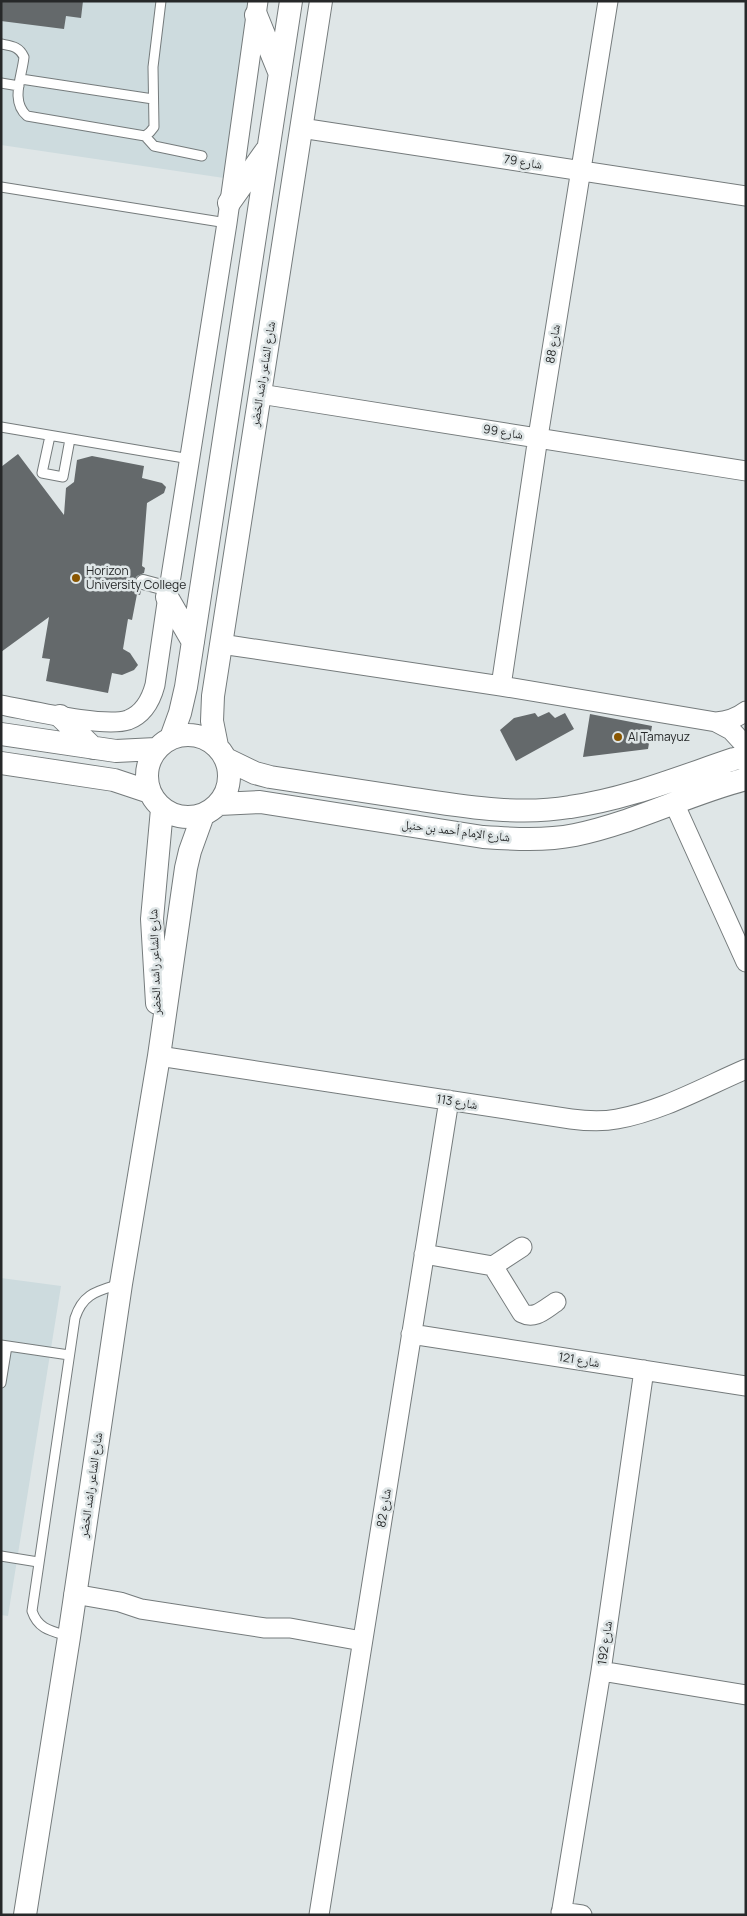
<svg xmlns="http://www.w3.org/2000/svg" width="747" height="1916" font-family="Manrope,'Noto Naskh Arabic',sans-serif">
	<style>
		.built { fill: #cddbde }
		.building { fill: #64696b }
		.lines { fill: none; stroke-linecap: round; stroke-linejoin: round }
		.service-casing { stroke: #757b7c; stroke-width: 11 }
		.pedestrian-casing { stroke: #757b7c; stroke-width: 16 }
		.minor-casing { stroke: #757b7c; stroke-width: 21 }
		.tertiary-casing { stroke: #757b7c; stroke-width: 24 }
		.service { stroke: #fff; stroke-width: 9 }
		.pedestrian { stroke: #fff; stroke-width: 14 }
		.minor { stroke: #fff; stroke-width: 19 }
		.tertiary { stroke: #fff; stroke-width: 22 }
		.poi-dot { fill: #895601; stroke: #dfe6e7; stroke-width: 2 }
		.labels { text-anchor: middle; stroke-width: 5; stroke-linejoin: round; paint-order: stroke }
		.street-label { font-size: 12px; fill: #262829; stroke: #dfe6e7 }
		.poi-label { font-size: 12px; fill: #262829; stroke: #dfe6e7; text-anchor: start }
	</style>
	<rect width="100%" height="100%" fill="#dfe6e7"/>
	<!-- built -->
	<path class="built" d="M1 1H251L224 178 1 145Z
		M1 1278 61 1286 8 1616 1 1615Z"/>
	<!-- building -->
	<path class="building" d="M1 1H83L81 18 66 16 64 29 1 21Z
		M18 454 64 515 66 488 74 482 77 460 92 456 144 466 142 478 162 483 166 487 164 493 147 503 142 566 145 568 144 573 137 576 135 579 137 588 141 591 140 595 137 594 132 620 128 619 123 649 130 653 138 665 134 670 122 675 112 673 108 693 46 681 50 659 42 658 49 617 1 652V467Z
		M549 712 555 718 565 713 574 729 516 761 500 730 514 718 535 713 538 717Z
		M590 714 652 726 648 749 583 757Z"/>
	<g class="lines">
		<!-- service casing -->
		<g class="service-casing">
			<path id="service" d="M1 44C11 46 19 46 24 57 22 77 10 101 27 116L145 136 150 132 154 127 153 67 161 1
				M21 79 153 99
				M1 83 19 86
				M145 136 154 146 202 156
				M1 187 227 223
				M1 427 190 459
				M50 436 42 473 63 477 70 439
				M1 1345 69 1355
				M1 1383 7 1346
				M1 1556 38 1562
				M68 1636C51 1631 38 1629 32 1611L75 1318C83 1293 98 1291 120 1284"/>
		</g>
		<!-- pedestrian casing -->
		<g class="pedestrian-casing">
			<path id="pedestrian" d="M143 582 169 589"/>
		</g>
		<!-- minor casing -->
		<g class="minor-casing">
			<path id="minor" d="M301 128 746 196
				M260 394 746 471
				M221 644 501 686 716 722C728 721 737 718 746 711
				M501 686 538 437 608 1
				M1 705C29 710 104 728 128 720 144 714 151 700 155 685L169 589 227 223 258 1
				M716 722 731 730 743 743
				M674 803 746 962
				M159 1056 571 1119C586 1121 602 1122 617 1119 662 1111 704 1087 746 1069
				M424 1254 493 1266 522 1247
				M493 1266 522 1313C535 1320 545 1309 556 1302
				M411 1334 746 1386
				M74 1594 120 1602 141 1609 265 1628H290L362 1641
				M601 1671 746 1695
				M561 1912 582 1915
				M319 1915 449 1100
				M561 1915 601 1671 644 1370"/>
		</g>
		<!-- tertiary casing -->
		<g class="tertiary-casing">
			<path id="tertiary" d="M256 15 280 74
				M229 203 266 151
				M167 597 193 642
				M60 716 93 748
				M1 734 116 751 156 749
				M147 776a41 41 0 1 1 82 0a41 41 0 1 1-82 0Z
				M171 738 180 713 186 687 291 1
				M217 746 212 721 213 696 321 1
				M226 759 255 773 270 777C316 784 362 791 408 798 462 806 516 816 570 807 627 799 680 777 734 759L746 757
				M1 763 114 780 150 792
				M219 804 260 802 483 837C513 839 545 841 575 835 634 823 688 794 746 779
				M157 1003 152 919 162 809
				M25 1915 69 1637 121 1284 159 1056 186 868 190 851 203 815"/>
		</g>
		<!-- service -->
		<use href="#service" class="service"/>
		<!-- pedestrian -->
		<use href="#pedestrian" class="pedestrian"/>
		<!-- minor -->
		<use href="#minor" class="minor"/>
		<!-- tertiary -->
		<use href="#tertiary" class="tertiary"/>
	</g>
	<!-- markers -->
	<g class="poi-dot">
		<circle cx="76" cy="578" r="5"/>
		<circle cx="618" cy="737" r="5"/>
	</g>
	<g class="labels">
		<!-- street labels -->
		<g class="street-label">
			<text transform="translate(523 162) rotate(9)" y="4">شارع 79</text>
			<text transform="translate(553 344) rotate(-81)" y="4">شارع 88</text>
			<text transform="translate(263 374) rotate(-81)" y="4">شارع الشاعر راشد الخضر</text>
			<text transform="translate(503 432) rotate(9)" y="4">شارع 99</text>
			<text transform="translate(456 831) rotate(7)" y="4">شارع الإمام أحمد بن حنبل</text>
			<text transform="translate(155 962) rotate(-92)" y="4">شارع الشاعر راشد الخضر</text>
			<text transform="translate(457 1102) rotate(9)" y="4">شارع 113</text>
			<text transform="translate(579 1360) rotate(9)" y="4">شارع 121</text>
			<text transform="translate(91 1485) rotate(-82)" y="4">شارع الشاعر راشد الخضر</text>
			<text transform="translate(384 1508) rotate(-81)" y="4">شارع 82</text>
			<text transform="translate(605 1643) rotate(-82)" y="4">شارع 192</text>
		</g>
		<!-- poi labels -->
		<g class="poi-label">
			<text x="86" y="575">Horizon<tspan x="86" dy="14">University College</tspan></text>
			<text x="628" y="741">Al Tamayuz</text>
		</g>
	</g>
	<!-- border -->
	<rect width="747" height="1916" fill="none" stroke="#262829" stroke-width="5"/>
</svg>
